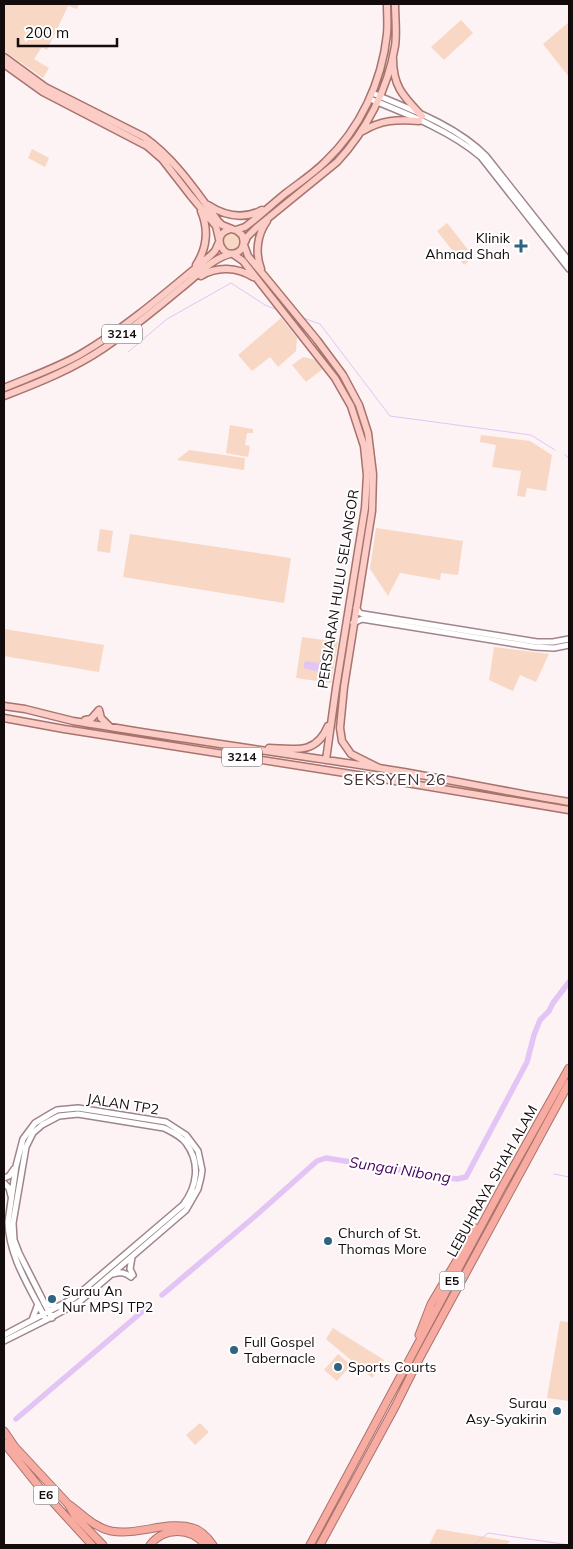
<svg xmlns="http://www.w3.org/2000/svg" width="573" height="1549" font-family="Mulish,sans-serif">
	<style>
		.green { fill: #f8d8c4 }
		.water { fill: #e3c5f5 }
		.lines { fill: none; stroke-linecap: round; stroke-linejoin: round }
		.stream { stroke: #e3c5f5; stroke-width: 1 }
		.river { stroke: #e3c5f5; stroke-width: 5.5 }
		.minor-casing { stroke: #9f858b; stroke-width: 8 }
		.major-casing { stroke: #a8736d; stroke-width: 9 }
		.highway-casing { stroke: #a8736d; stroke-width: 9 }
		.minor { stroke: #fff; stroke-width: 5 }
		.major { stroke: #fbcdc6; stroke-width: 6 }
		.highway { stroke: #f8aba0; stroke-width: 7 }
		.poi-dot { fill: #306380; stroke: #fff; stroke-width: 2 }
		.labels { text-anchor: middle; stroke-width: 4; stroke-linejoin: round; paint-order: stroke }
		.shield { fill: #fff; stroke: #5a5456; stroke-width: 1 }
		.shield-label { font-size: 12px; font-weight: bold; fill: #140b0d }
		.poi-label { font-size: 14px; fill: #140b0d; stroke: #fff; text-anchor: start }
		.street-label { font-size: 14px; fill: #140b0d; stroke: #fff }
		.water-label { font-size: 15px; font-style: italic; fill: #460061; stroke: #fff }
		.quarter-label { font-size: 16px; letter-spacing: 1px; fill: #453034; stroke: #fff }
	</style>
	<rect width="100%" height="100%" fill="#fdf2f4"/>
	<!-- green -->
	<path class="green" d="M4 4H79L77 9 68 6 47 50 42 47 34 59 49 68 43 78 4 51Z
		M461 20 473 33 444 60 431 47Z
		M569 22V77L543 44Z
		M32 149 49 158 45 167 28 158Z
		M447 223 474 257 464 265 437 231Z
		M223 242a9 9 0 1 1 18 0a9 9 0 1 1-18 0Z
		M281 318 297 338 296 351 278 367 270 357 252 371 238 355Z
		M303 357 317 360 324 368 306 382 292 365Z
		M230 425 253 429V433H247L245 445 250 446 248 457 226 453Z
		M481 435 530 441 552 455 546 491 527 488 525 497 517 496 521 471 492 467 496 445 480 442Z
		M189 450 245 458 244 470 177 460Z
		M376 528 463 541 458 575 441 573 440 580 400 573 388 596 370 569Z
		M100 529 113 531 110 553 97 551Z
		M130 534 291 558 284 603 123 577Z
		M4 629 104 645 99 672 4 656Z
		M302 637 338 642 331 683 296 678Z
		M494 647 549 654 536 682 520 675 513 691 489 680Z
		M560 1321 569 1322V1401L547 1398Z
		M333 1328 384 1360 372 1378 326 1339Z
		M338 1354 351 1365 337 1381 324 1370Z
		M200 1423 209 1432 195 1445 186 1435Z
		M437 1529 510 1541 506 1545H429Z"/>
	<!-- water -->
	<path class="water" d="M322 657 323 658 322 670 325 675 324 677 319 672 304 668V663L306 661 319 663Z"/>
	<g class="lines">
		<!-- stream -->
		<path class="stream" d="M303 318 320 324 390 416 531 435 555 450
			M128 352 167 319 231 283 265 305 278 310
			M565 455 569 458
			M554 1174 569 1177
			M474 1545 488 1533 569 1545"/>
		<!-- river -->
		<path class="river" d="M162 1295 253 1218 317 1161 326 1158 457 1179 466 1177 527 1062 534 1035 540 1020 549 1011 553 1003 569 982
			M16 1419 150 1305"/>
		<!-- minor casing -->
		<g class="minor-casing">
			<path id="minor" d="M372 93C410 109 457 126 486 156L569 261
				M370 99C407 114 451 131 481 157L569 269
				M356 608 360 613 363 614 537 642H553L569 639
				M353 623 362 619 535 647 554 648 569 645
				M4 1178 9 1176 14 1169
				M4 1183 9 1188 11 1196
				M132 1257 130 1269 133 1275
				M113 1274C120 1272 125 1272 131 1277
				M44 1303 59 1307
				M32 1320 38 1304
				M4 1335 74 1298 183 1205C197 1187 201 1163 186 1143 181 1136 172 1132 164 1128L78 1114 59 1116 42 1125 33 1133 26 1147 13 1223 14 1240 19 1253 52 1318
				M4 1341 46 1320 79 1302 186 1210 198 1189 201 1177 202 1170 198 1151 186 1135 166 1122 78 1108 57 1110 50 1114 35 1123 23 1139 16 1166 8 1222C9 1258 31 1289 46 1320"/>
		</g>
		<!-- major casing -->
		<g class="major-casing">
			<path id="major" d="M4 57 45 87 144 137C175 159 196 191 218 221L222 225 232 229
				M393 59C393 87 404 97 422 116
				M4 64 43 92 147 146 162 159 190 195 216 226 219 239
				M363 131C381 120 398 119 419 121
				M208 205C225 216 243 220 262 210
				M236 230 242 235C247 247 239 256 227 253 218 247 216 234 228 230 235 227 229 230 236 230 239 229 242 228 245 227 259 217 272 204 286 193 299 183 313 174 325 162 360 129 382 82 387 34 388 24 387 14 387 4
				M245 242 247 237 256 228 337 162C366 131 388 89 395 46 397 33 395 18 395 4
				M244 245 248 256 317 340 343 375 359 405 368 433 373 474 372 511 344 687 340 728 342 741 351 754 379 768
				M233 254 243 261 335 378 351 406 364 446 367 475 365 508 336 688 326 760
				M196 265C207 248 209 230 201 211
				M261 269C255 253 257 235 267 221
				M201 276C217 266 237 267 253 277
				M4 388C30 377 57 368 81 354 127 327 169 290 210 256L215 251 219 242
				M4 396C38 383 73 369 104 348 130 330 156 309 180 289 196 277 211 259 230 254
				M4 706 25 709 73 721C175 738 277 752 379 768 443 778 506 792 569 802
				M99 710 101 718 110 727
				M4 718 64 729 383 779 569 810
				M85 720 91 719 99 710
				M269 748C295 749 316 755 328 726"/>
		</g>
		<!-- highway casing -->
		<g class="highway-casing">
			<path id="highway" d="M419 1335 431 1304 476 1228
				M4 1431 15 1447 68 1504 75 1516 103 1545
				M4 1443 40 1488 92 1545
				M68 1504C83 1514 93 1527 111 1531 138 1536 168 1520 193 1528 201 1530 208 1538 213 1545
				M150 1545C164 1527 191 1527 205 1545
				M310 1545 501 1189 569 1068
				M320 1545 395 1407 418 1361 569 1083"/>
		</g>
		<!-- minor -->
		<use href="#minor" class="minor"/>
		<!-- major -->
		<use href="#major" class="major"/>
		<!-- highway -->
		<use href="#highway" class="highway"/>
	</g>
	<!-- markers -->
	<g class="poi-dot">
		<path d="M518.5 238.5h5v5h5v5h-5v5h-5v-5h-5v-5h5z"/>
		<circle cx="328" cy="1241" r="5"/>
		<circle cx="52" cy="1299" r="5"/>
		<circle cx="234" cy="1350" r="5"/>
		<circle cx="338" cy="1367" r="5"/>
		<circle cx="557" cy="1411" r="5"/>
	</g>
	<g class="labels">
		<!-- shield labels -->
		<g class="shield">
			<rect x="102" y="324.5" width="40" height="19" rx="4"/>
			<rect x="222" y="747.5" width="40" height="19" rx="4"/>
			<rect x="439.5" y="1271.5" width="25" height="19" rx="4"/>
			<rect x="33.5" y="1485.5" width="25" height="19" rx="4"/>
		</g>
		<g class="shield-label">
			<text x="122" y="338">3214</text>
			<text x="242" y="761">3214</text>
			<text x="452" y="1285">E5</text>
			<text x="46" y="1499">E6</text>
		</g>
		<!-- poi labels -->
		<g class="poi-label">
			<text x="510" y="243" text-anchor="end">Klinik<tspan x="510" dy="16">Ahmad Shah</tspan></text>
			<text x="338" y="1238">Church of St.<tspan x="338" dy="16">Thomas More</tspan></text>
			<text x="62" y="1296">Surau An<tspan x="62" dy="16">Nur MPSJ TP2</tspan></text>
			<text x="244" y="1347">Full Gospel<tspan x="244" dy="16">Tabernacle</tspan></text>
			<text x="348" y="1372">Sports Courts</text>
			<text x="547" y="1408" text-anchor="end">Surau<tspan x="547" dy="16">Asy-Syakirin</tspan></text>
		</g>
		<!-- street labels -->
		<g class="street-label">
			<text transform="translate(338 589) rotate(-81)" y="5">PERSIARAN HULU SELANGOR</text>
			<text transform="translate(123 1104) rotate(9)" y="5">JALAN TP2</text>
			<text transform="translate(492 1181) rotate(-61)" y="5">LEBUHRAYA SHAH ALAM</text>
		</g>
		<!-- water labels -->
		<g class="water-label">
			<text transform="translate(400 1170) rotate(9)" y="5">Sungai Nibong</text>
		</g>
		<!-- quarter labels -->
		<g class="quarter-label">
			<text x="395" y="785">SEKSYEN 26</text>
		</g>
	</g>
	<!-- border -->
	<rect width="573" height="1549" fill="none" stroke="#140b0d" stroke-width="10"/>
	<!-- scale -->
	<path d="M18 38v8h99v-8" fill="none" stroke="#140b0d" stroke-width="2.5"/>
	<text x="25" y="38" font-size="15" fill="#140b0d" stroke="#ffffff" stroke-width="4" paint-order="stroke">200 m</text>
</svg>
